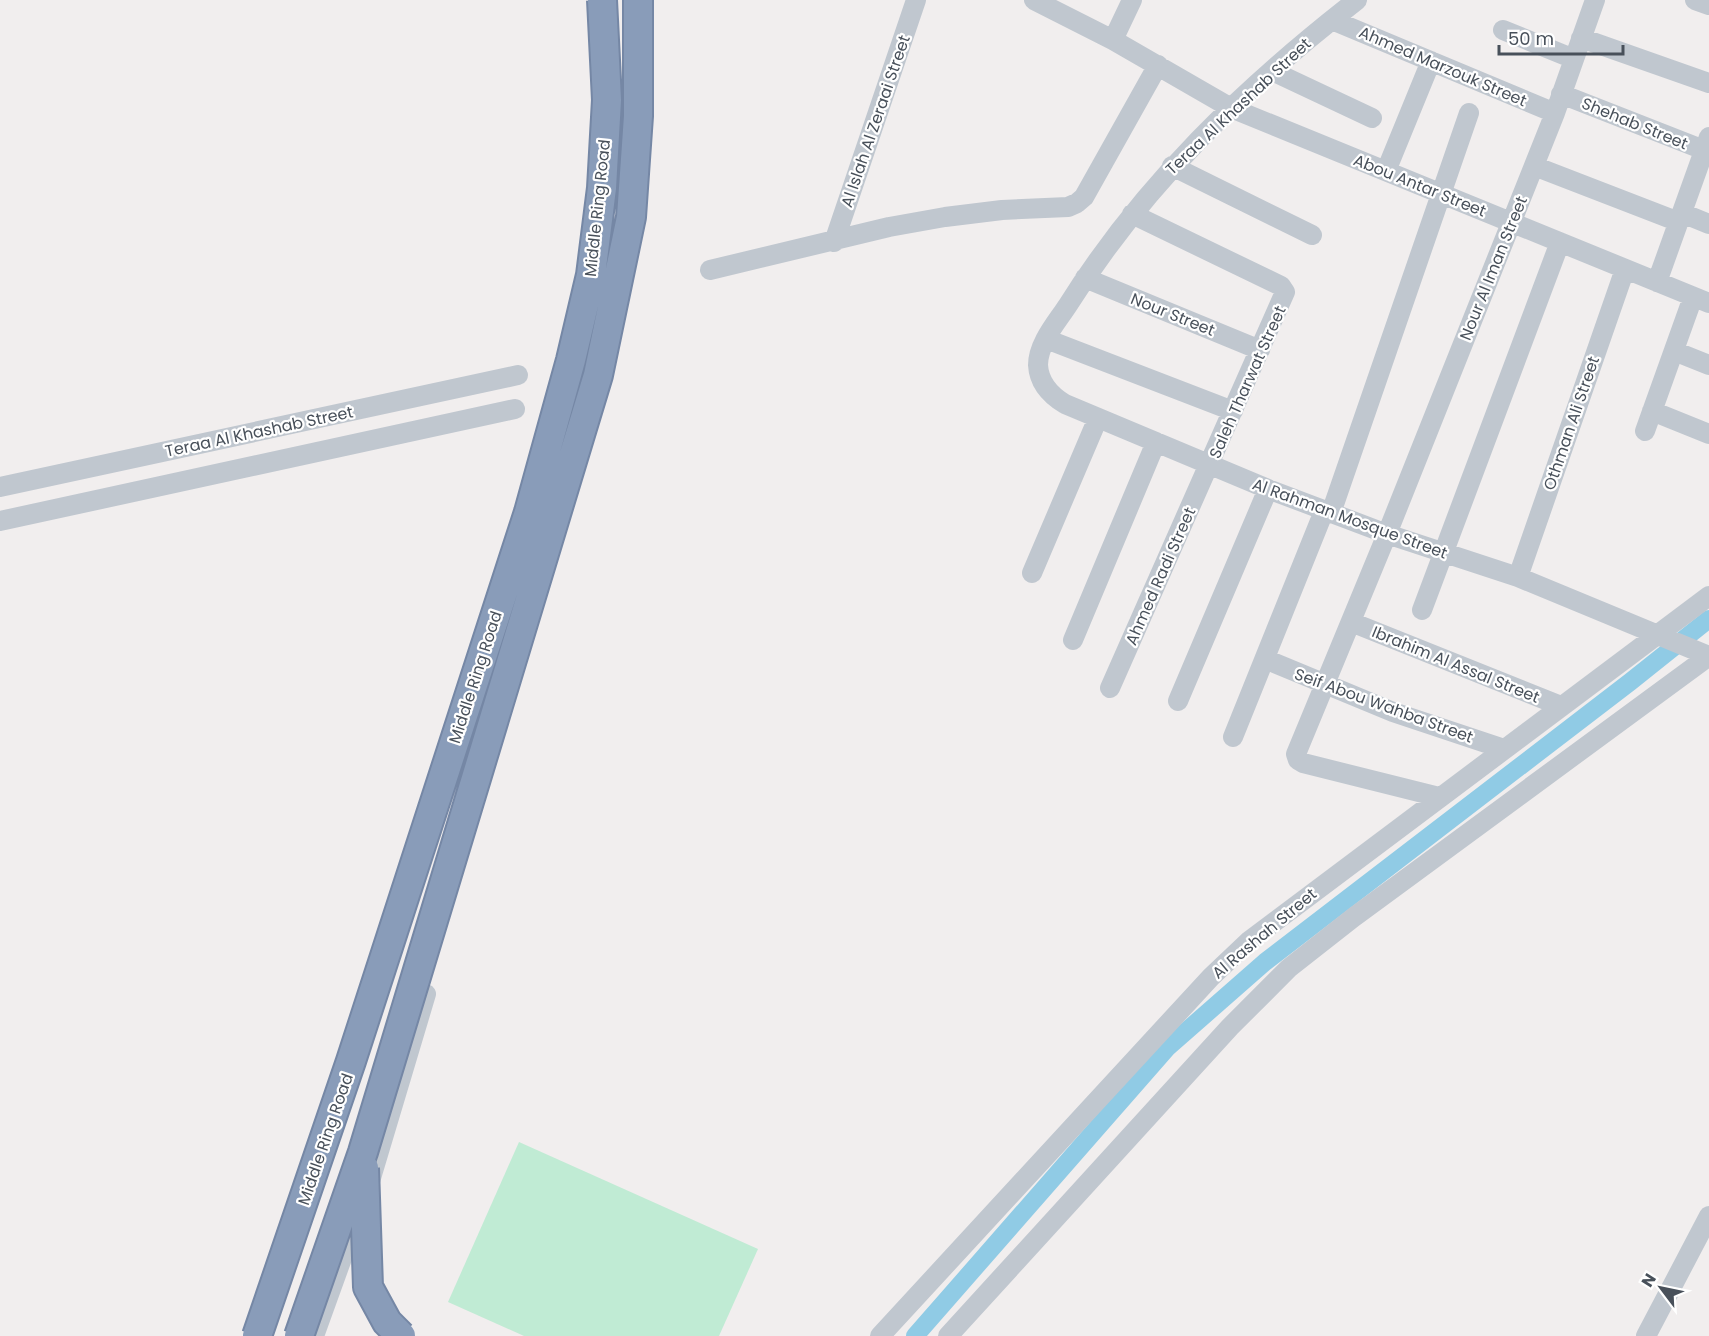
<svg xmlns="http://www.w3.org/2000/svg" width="1709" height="1336" font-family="Poppins,sans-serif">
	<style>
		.green { fill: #c0ebd4 }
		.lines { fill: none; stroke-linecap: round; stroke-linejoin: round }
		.canal { stroke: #90cbe5; stroke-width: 18 }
		.minor { stroke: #c0c7cf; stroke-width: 20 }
		.highway-bridge-casing { stroke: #7587a5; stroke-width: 32; stroke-linecap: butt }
		.highway-bridge { stroke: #899cb9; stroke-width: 28 }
		.labels { text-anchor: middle; stroke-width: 4.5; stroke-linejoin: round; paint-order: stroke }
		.street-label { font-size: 16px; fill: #48505a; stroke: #fff }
	</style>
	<rect width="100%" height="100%" fill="#f1eeee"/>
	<!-- green -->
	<path class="green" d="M519 1142 758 1249 719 1336H524L448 1302Z"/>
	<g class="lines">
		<!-- canal -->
		<path class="canal" d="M915 1336 1167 1048 1265 962 1630 682 1709 619"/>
		<!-- minor -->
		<path class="minor" d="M1034 0 1113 40 1231 108 1709 303
			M1357 0C1245 87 1144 184 1068 305 1057 322 1038 343 1038 365 1039 383 1050 395 1065 404L1268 489 1387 534 1518 577 1709 656
			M1695 0 1709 5
			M1332 20 1555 113
			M1503 30 1574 59
			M1581 38 1709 83
			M1113 40 1132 0
			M1272 71 1372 118
			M1561 94 1709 152
			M1172 166 1312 235
			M1534 166 1679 222
			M1386 171 1431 61
			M1682 213 1709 224
			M834 242 916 0
			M710 270 889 227 945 217 1002 210 1068 207 1077 203 1084 197 1158 65
			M1085 278 1260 350
			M1657 282 1709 137
			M1046 339 1233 411
			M1674 351 1709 365
			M1652 411 1709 434
			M1645 431 1693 297
			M0 487 518 375
			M1331 513 1469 113
			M0 521 515 409
			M1032 573 1098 418
			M1518 577 1625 269
			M1422 610 1560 242
			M1351 622 1561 706
			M1073 640 1156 442
			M1265 659 1393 712 1504 749
			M1110 688 1285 292 1281 286 1132 214
			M1178 701 1268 489
			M1233 737 1324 511
			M1439 797 1303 763 1298 760 1296 754 1387 534 1555 113 1595 0
			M314 1336 371 1178 426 994
			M880 1336 1211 977 1249 941 1709 596
			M948 1336 1230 1027 1289 968 1354 917 1709 656
			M1646 1336 1709 1216"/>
		<!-- highway-bridge casing -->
		<g class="highway-bridge-casing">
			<path id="highway-bridge" d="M364 1168 368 1287 387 1322 401 1336
				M257 1336 351 1061 529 512 571 360 591 275 602 188 607 100 602 0
				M299 1336 363 1152 598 375 631 217 638 116V0"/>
		</g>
		<!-- highway-bridge -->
		<use href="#highway-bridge" class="highway-bridge"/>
	</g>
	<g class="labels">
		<!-- street labels -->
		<g class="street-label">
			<text transform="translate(1443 66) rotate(23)" y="6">Ahmed Marzouk Street</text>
			<text transform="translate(1238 106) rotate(-43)" y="6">Teraa Al Khashab Street</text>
			<text transform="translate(875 121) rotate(-71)" y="6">Al Islah Al Zeraai Street</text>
			<text transform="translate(1635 123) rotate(22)" y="6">Shehab Street</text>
			<text transform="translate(1420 185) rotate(22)" y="6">Abou Antar Street</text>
			<text transform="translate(597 208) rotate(-84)" y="6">Middle Ring Road</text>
			<text transform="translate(1493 268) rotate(-68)" y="6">Nour Al Iman Street</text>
			<text transform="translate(1173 314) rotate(22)" y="6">Nour Street</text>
			<text transform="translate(1247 382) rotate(-66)" y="6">Saleh Tharwat Street</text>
			<text transform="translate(1571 423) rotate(-71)" y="6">Othman Ali Street</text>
			<text transform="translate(259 431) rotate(-12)" y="6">Teraa Al Khashab Street</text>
			<text transform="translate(1350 518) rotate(20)" y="6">Al Rahman Mosque Street</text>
			<text transform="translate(1160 576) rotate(-66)" y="6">Ahmed Radi Street</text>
			<text transform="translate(1456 664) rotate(22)" y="6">Ibrahim Al Assal Street</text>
			<text transform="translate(475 677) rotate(-72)" y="6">Middle Ring Road</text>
			<text transform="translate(1384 705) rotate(20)" y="6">Seif Abou Wahba Street</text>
			<text transform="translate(1264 933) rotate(-40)" y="6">Al Rashah Street</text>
			<text transform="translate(325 1139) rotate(-71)" y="6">Middle Ring Road</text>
		</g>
	</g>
	<!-- north arrow -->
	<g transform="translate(1661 1288) rotate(302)" stroke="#ffffff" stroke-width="4.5" paint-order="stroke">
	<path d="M0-4.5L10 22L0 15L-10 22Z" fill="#48505a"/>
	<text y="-9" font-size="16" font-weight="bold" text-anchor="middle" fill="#48505a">N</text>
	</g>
	<!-- scale -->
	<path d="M1499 45v9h124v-9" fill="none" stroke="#48505a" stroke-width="3"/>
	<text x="1508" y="45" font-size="18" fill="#48505a" stroke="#ffffff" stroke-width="4.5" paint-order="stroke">50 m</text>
</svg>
